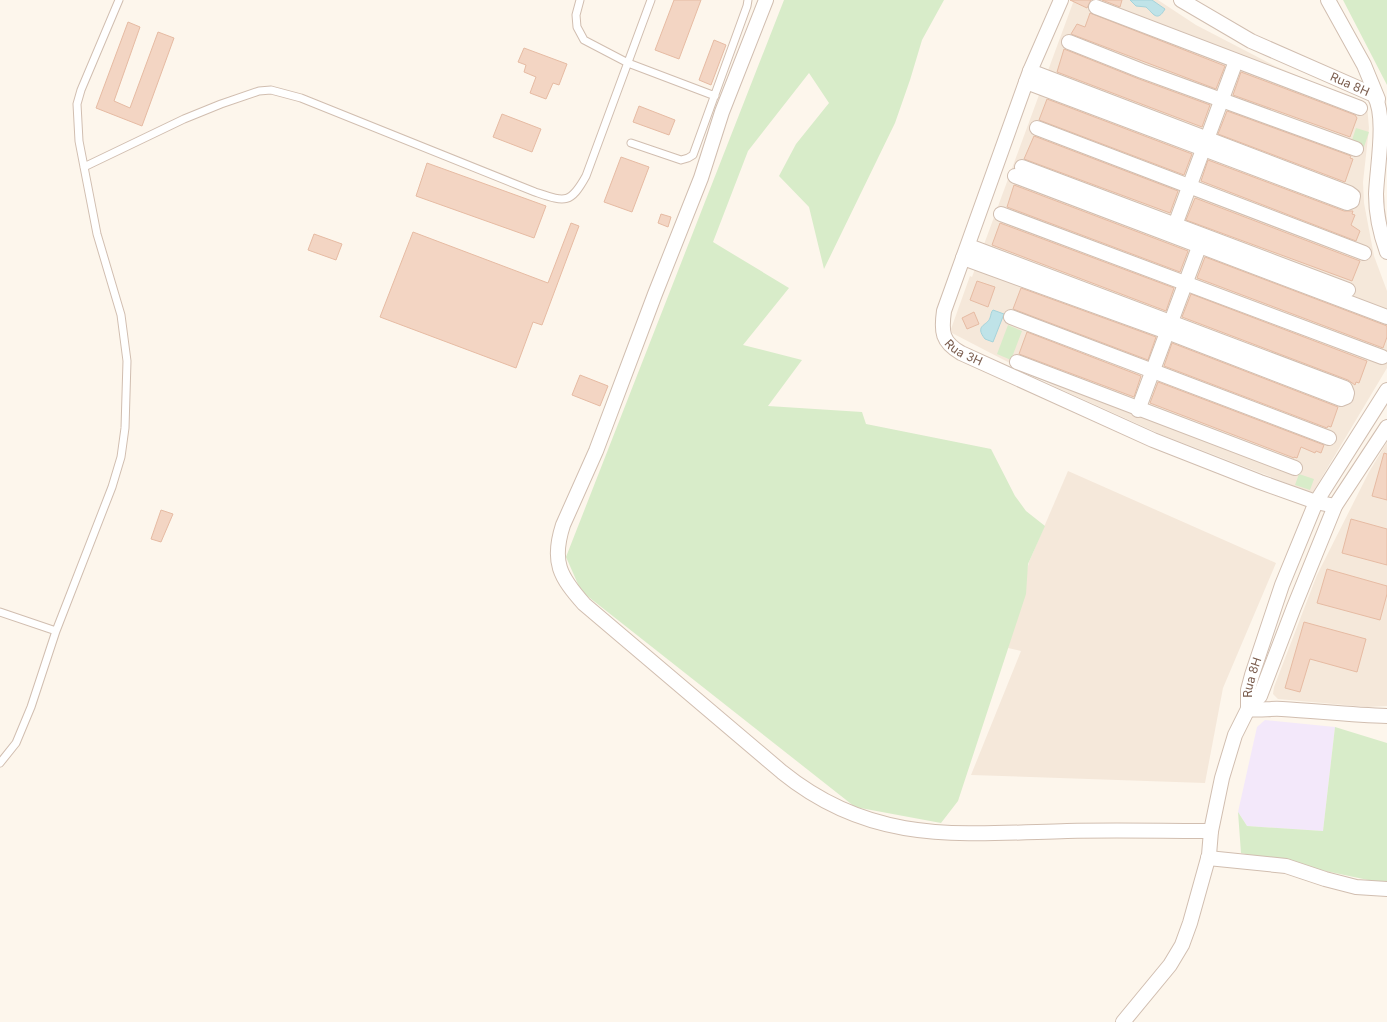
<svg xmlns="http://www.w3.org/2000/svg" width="1387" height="1022" font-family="Inter,sans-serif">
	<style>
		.residential { fill: #f5e8da }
		.education { fill: #f3e8fa }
		.green { fill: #d8ecc9 }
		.water { fill: #bfe3e8; stroke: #a5d3da }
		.building { fill: #f3d5c3; stroke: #e6bba3 }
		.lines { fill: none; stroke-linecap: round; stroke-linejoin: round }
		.lane-casing { stroke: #d1beb0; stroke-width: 9 }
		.street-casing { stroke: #d1beb0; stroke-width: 16 }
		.lane { stroke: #fff; stroke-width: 7 }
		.street { stroke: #fff; stroke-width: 14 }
		.labels { text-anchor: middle; stroke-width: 4; stroke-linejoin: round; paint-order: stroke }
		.street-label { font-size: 12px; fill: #7a5c4d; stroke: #fffaf3 }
	</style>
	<rect width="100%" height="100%" fill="#fdf6ec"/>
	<!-- residential -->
	<path class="residential" d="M1074 0H1158L1196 25 1275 66 1367 105 1369 128 1363 182 1364 203 1374 256 1387 291V368L1313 492H1310L1160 434 1056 387 952 333 951 329 970 276 972 277Z
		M1387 442V706L1367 707 1278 699 1273 694 1274 687 1317 575 1369 472Z
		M1068 471 1276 563 1223 688 1205 783 971 775 1021 651 1008 648 1029 562Z"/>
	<!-- education -->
	<path class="education" d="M1265 720 1335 727 1323 831 1247 826 1238 812 1257 727Z"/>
	<!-- green -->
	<path class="green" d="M784 0H944L922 40 910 80 895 123 824 269 809 207 779 176 796 144 829 103 809 73 748 151 713 242 789 288 743 345 802 360 768 406 862 412 866 424 991 449 1015 496 1026 511 1045 526 1028 564 1026 594 958 801 941 823 855 807 581 591 566 557Z
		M1343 0H1387V85Z
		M1356 128 1369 132 1364 147 1351 143Z
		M1008 325 1022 331 1011 360 997 354Z
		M1299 474 1314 479 1310 490 1295 485Z
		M1335 727 1387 743V884L1241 853 1238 812 1247 826 1323 831Z"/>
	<!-- water -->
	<path class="water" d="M1130 0H1152L1165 9C1157 23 1153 13 1146 7L1136 6Z
		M993 310 1004 314 993 342 985 339C974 325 987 326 990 318 991 315 991 312 993 310Z"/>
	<!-- building -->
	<path class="building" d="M674 0H701L679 59 655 50Z
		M1070 0H1091L1087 8Z
		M1102 0H1122L1120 7Z
		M1090 13 1225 66 1216 89 1071 34 1077 24 1085 27Z
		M128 22 140 27 114 101 130 108 158 32 174 38 142 126 96 108Z
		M714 40 726 45 711 85 699 80Z
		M524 48 567 64 559 85 553 83 546 99 530 93 536 77 524 72 526 65 518 62Z
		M1064 49 1139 79 1210 105 1202 127 1057 72Z
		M1241 72 1355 115 1357 118 1350 137 1233 95Z
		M1047 99 1192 154 1184 175 1039 120Z
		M639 106 675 120 669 135 633 122Z
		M1227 111 1351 156 1350 158 1353 159 1345 182 1218 134Z
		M502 114 541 129 532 152 493 137Z
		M1034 136 1178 191 1170 213 1024 159Z
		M621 157 649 167 632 212 604 202Z
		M1208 160 1344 211H1353L1352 214 1355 215 1351 225 1360 231 1356 241 1201 181Z
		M427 163 546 206 534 238 416 196Z
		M1014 185 1188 251 1180 272 1007 207Z
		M1195 198 1360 261 1352 281 1186 220Z
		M661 214 671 217 668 227 658 223Z
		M571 223 579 226 542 325 533 322 516 368 380 317 413 232 548 283Z
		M1000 223 1174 288 1166 311 992 245Z
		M314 234 342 244 336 260 308 250Z
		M1205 257 1387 326V337L1383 348 1197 278Z
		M977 281 995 287 988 307 970 300Z
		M1021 288 1156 337 1148 360 1013 309Z
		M1191 294 1367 361 1359 383 1356 382 1355 385 1348 380 1182 317Z
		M974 312 979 324 967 329 962 318Z
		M1027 332 1141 376 1134 397 1019 354Z
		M1172 343 1338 407 1331 427 1328 426 1327 428 1164 366Z
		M580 375 608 386 600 406 572 395Z
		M1158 382 1324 445 1321 453 1316 451 1315 453 1301 447 1297 458 1294 457V458L1150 403Z
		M1384 453 1387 454V500L1372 496Z
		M161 510 173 514 161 542 151 539Z
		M1351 519 1387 529V565L1342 553Z
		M1327 569 1387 586V594L1380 620 1317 603Z
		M1304 622 1366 639 1357 672 1310 659 1300 692 1285 688Z"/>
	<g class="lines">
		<!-- lane casing -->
		<g class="lane-casing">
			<path id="lane" d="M580 0 576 15 577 27 584 40 628 63 715 96
				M631 143 681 160 688 158 693 155 747 6 748 0
				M84 167 184 119 221 104 259 91 271 90 301 98 535 192C565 202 570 205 586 176L651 0
				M0 612 56 631
				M0 763 16 743 31 707 56 631 112 487 121 457 125 428 127 361 121 315 97 234 79 141 77 104 81 90 119 0"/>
		</g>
		<!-- street casing -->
		<g class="street-casing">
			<g id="street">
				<path d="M766 0 722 112 701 178 655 294 596 451 563 525C551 562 560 577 584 604L782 772C872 845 959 834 1067 831 1115 830 1163 831 1211 831"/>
				<path id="s1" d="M1061 0 1030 71 944 311C941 332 942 342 961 353L1153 440 1260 482 1316 502 1335 506"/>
				<path id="s2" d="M1181 0 1251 41 1374 95C1387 116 1377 167 1376 194 1376 214 1380 233 1387 252"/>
				<path d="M1328 0 1364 65 1378 99"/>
				<path d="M1096 7 1360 108"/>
				<path d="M1069 42 1142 71 1356 149"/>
				<path d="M1026 82 1347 203 1352 201 1353 196 1349 193 1030 71"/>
				<path d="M1037 128 1364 253"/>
				<path d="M1022 167 1348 290"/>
				<path d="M1015 176 1387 317"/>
				<path d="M1001 214 1382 357"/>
				<path d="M1175 225 1236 61"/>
				<path d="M963 258 1167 332 1341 399 1346 397 1347 393 1345 388 969 246"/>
				<path d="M1011 317 1329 438"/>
				<path d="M1017 362 1295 468"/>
				<path d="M1138 410 1199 247"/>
				<path id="s3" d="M1248 709V690L1252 675 1282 585 1316 502 1387 390"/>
				<path d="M1248 709C1261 711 1269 708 1282 709 1317 711 1352 715 1387 716"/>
				<path d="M1208 858 1286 866 1325 879 1356 887 1387 889"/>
				<path d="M1123 1022 1170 965 1182 945 1190 923 1209 855 1211 831 1222 778 1235 735 1248 709 1260 696 1294 607 1335 506 1387 427"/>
			</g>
		</g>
		<!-- lane -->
		<use href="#lane" class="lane"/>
		<!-- street -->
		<use href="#street" class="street"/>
	</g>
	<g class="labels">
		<!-- street labels -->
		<g class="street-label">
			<text dy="4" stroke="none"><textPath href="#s2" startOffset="189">Rua 8H</textPath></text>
			<text dy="4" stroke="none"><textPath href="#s1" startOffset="384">Rua 3H</textPath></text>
			<text dy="4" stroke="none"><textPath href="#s3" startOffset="32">Rua 8H</textPath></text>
		</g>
	</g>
</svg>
